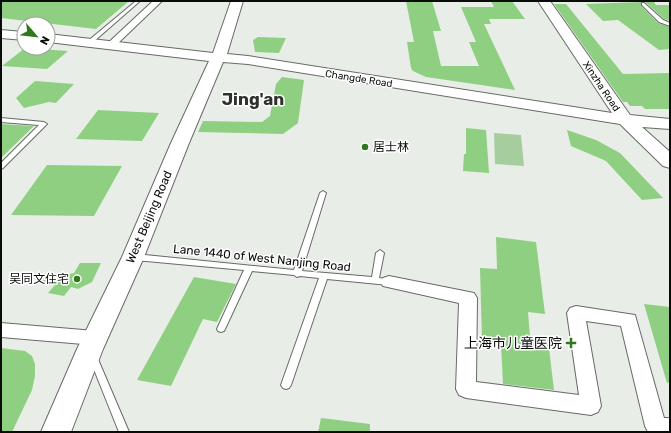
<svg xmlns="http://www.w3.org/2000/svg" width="671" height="433" font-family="Rubik,'Noto Sans SC',sans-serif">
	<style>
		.green { fill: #a6cd9d }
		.building { fill: #8fcf81 }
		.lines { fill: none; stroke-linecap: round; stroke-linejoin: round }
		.service-casing { stroke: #666b65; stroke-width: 2 }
		.minor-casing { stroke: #666b65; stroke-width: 2 }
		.secondary-casing { stroke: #666b65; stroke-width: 2 }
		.service { fill: #fff; fill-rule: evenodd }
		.minor { fill: #fff; fill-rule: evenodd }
		.secondary { fill: #fff; fill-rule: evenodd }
		.poi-dot { fill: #2f781c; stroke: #fff; stroke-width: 1.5 }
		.labels { text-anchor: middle; stroke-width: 3; stroke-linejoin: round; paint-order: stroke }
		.far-street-label { font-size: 10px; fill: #0a0c0a; stroke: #fff }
		.poi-label { font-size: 12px; fill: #0a0c0a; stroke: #fff; text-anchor: start }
		.street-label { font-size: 12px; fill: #0a0c0a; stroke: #fff }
		.near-poi-label { font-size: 14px; fill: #0a0c0a; stroke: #fff; text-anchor: end }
		.far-town-label { font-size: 17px; font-weight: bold; fill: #2d322c; stroke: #fff }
	</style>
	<rect width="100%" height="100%" fill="#e8eee7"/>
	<!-- green -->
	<path class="green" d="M494 133 521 135 524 166 495 164Z"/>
	<!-- building -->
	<path class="building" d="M1 1H129L96 29 1 18Z
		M406 1H432L441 31H433L441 66H479L469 42H476L461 7H494L491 1H512L525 19H489L491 24H484L515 90 426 77 413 71 411 68 407 42H414Z
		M641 2V6L658 23 670 27V49L659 50 618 20 603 21 586 4Z
		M645 2H654L656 5H670V21L664 19Z
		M554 4H566L623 74 670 73V109H645L642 106H630L627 102H623Z
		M258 37 286 38 279 53 255 52 253 40Z
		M25 48 68 51 47 69 2 66Z
		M282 77 304 80 298 123 283 134 198 132 203 121 262 122 270 116 276 84Z
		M35 81 74 84 56 103 49 102 24 108 16 98Z
		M98 110 159 113 142 141 76 139Z
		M1 124 34 126 1 158Z
		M466 128 486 130 489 173 463 171 464 154H466Z
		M567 130 596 140 620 153 663 198 642 200 606 161 571 146Z
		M47 165 122 166 94 216 11 215Z
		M496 237 536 242 545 314 528 312 530 337 548 340 554 390 503 384 501 344 482 341 480 268 497 269Z
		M80 263H101L92 282 78 289 71 287 64 296 48 293 55 285 40 281 74 273Z
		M194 277 236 284 217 322 203 319 171 386 137 380Z
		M644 304 670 307V382L667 383Z
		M1 348 25 351 32 356 35 364V376L32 390 12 432H1Z
		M321 418 370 424V432H318Z"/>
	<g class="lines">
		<!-- service casing -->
		<g class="service-casing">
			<path id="service" d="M136 1H140L92 43H88V41Z
				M642 3H644L663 20 670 23V26L659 22 642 5Z
				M1 118 44 122 47 124 3 168 1 169V163L39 125 1 122Z
				M323 191 326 193 302 271 372 277 376 253 380 250 384 253 379 278 392 280 393 282 392 284 389 285 327 279 291 385 289 388 286 389 283 388 281 385 319 278 300 276 297 277 294 275 252 271 225 329 224 331 221 332 218 331 217 329 244 270 135 260 132 259 131 257 132 255 135 254 294 270 320 193Z
				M93 353 96 354 97 357 129 432H119L89 357 90 354Z"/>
		</g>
		<!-- minor casing -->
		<g class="minor-casing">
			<path id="minor" d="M153 1H162L114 47H108L106 45 108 43Z
				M389 276 474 293 477 298 476 382 579 395 567 313 570 308 576 306 635 315 664 418H670V432H648L645 426 621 326 586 321 601 406 598 412 591 415 466 398 459 395 456 389 459 303 383 286 381 282 383 278Z
				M1 323 95 331 102 333 104 338 102 343 95 345 1 337Z"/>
		</g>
		<!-- secondary casing -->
		<g class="secondary-casing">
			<path id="secondary" d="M231 1H243L227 54 248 56 612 113 538 1H550L630 115 670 119V129L642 127 670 152V168L663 166 620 124 248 64 223 62 189 143 144 257 103 349 71 432H41L77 349 122 257 171 143 209 61 48 42V34L213 53Z
				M1 30 24 32V40L1 38Z"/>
		</g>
		<!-- service -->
		<use href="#service" class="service"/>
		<!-- minor -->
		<use href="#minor" class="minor"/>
		<!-- secondary -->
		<use href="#secondary" class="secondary"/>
	</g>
	<!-- markers -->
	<g class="poi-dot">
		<circle cx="365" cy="147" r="4"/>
		<circle cx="77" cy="279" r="4"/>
		<path d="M569 337h4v4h4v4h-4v4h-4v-4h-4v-4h4z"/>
	</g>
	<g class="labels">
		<!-- far-street labels -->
		<g class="far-street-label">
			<text transform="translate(359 78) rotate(9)" y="4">Changde Road</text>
			<text transform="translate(602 86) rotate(56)" y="4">Xinzha Road</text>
		</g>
		<!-- poi labels -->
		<g class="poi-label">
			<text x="373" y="151">居士林</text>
			<text x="69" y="283" text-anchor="end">吴同文住宅</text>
		</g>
		<!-- street labels -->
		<g class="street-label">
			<text transform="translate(149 217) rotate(-67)" y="4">West Beijing Road</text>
			<text transform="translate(262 258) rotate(6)" y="4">Lane 1440 of West Nanjing Road</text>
		</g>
		<!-- near-poi labels -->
		<g class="near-poi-label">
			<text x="562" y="348">上海市儿童医院</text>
		</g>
		<!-- far-town labels -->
		<g class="far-town-label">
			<text x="253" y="105">Jing'an</text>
		</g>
	</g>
	<!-- border -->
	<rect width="671" height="433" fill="none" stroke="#0a0c0a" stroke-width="4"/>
	<!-- north arrow -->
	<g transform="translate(36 36) rotate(118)"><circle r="19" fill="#ffffff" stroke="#9d9e9d"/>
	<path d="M0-3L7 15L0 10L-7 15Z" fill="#2f781c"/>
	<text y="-6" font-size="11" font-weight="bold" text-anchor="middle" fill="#0a0c0a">N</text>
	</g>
</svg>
